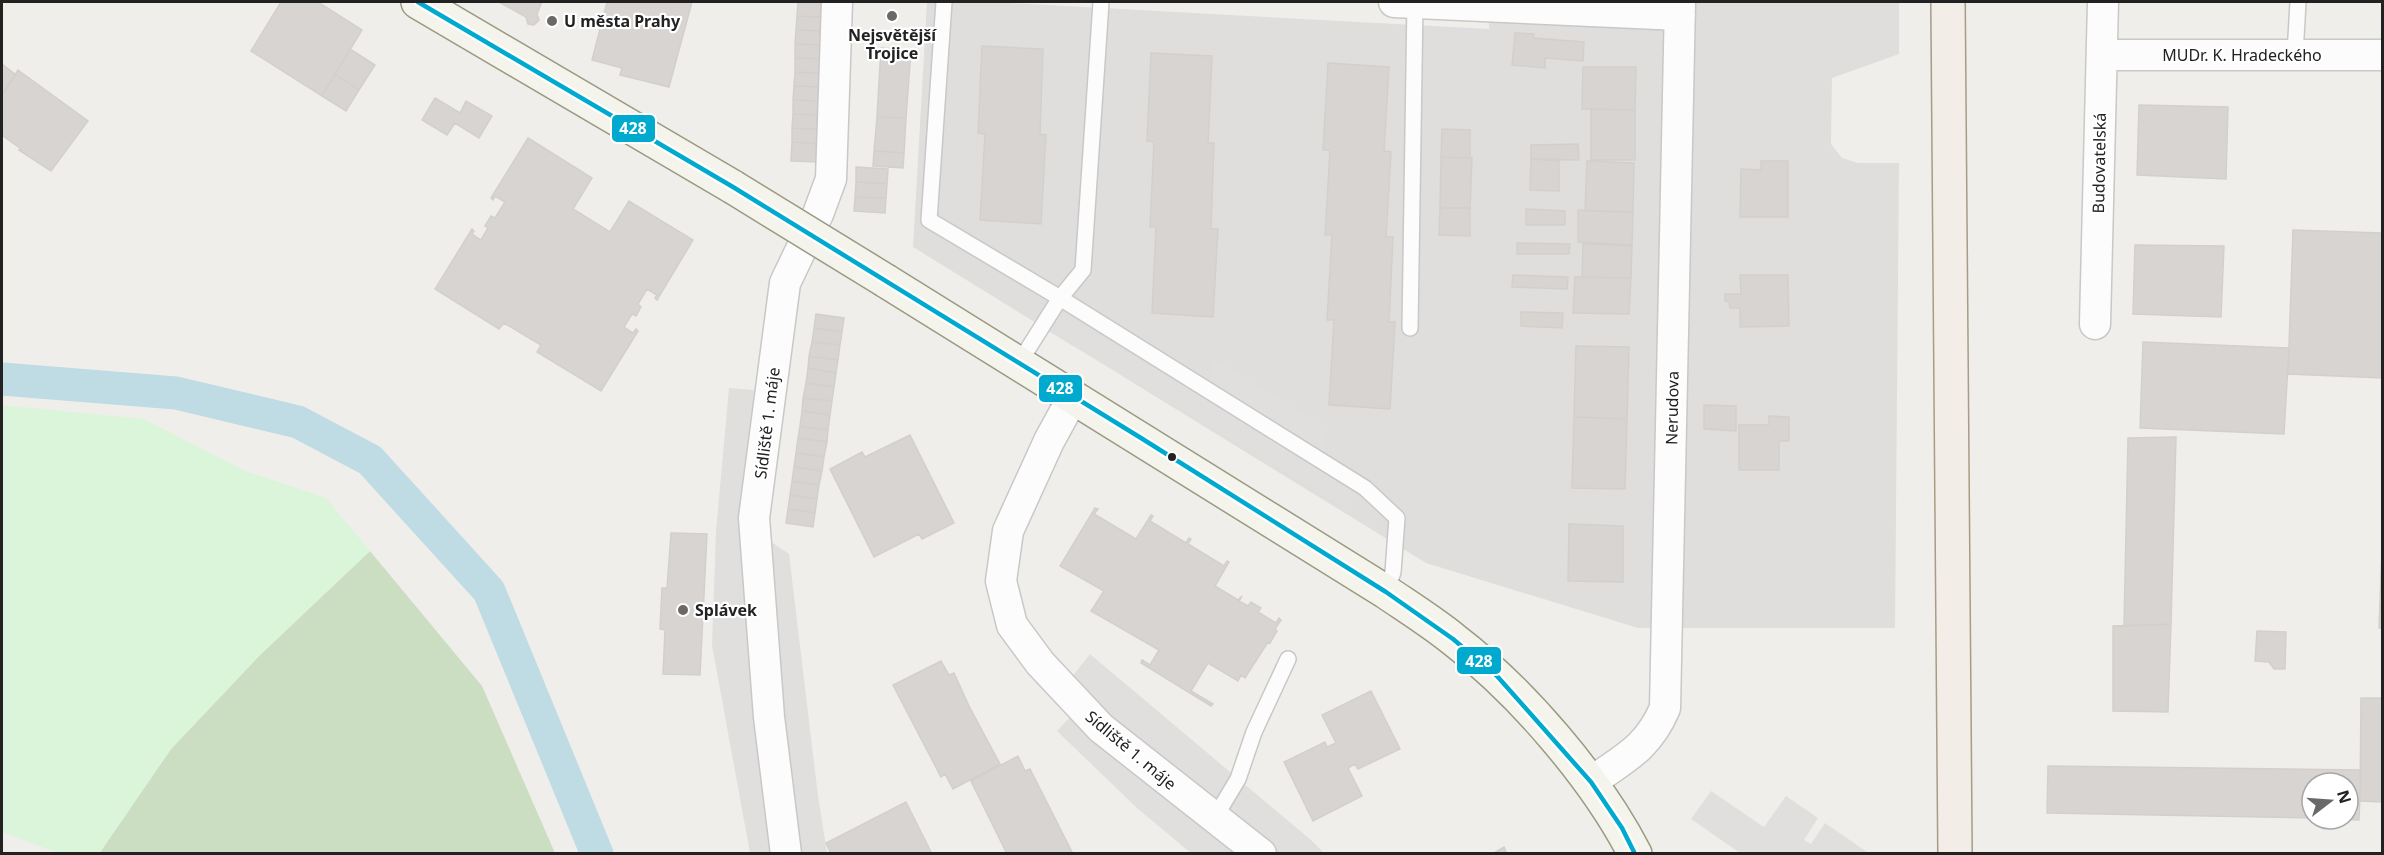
<svg xmlns="http://www.w3.org/2000/svg" width="2384" height="855" font-family="'Noto Sans',sans-serif">
	<style>
		.residential { fill: #dfdedc }
		.forest { fill: #cbdec1 }
		.park { fill: #daf5da }
		.parking { fill: #e0dfde }
		.lines { fill: none; stroke-linecap: round; stroke-linejoin: round }
		.canal { stroke: #bfdbe3; stroke-width: 33 }
		.building { fill: #d7d4d2; stroke: #d3d0cc; stroke-width: 1.5 }
		.lane-casing { stroke: #c9c8c7; stroke-width: 18 }
		.street-casing { stroke: #c9c8c7; stroke-width: 33 }
		.secondary-casing { stroke: #999a82; stroke-width: 36 }
		.primary-casing { stroke: #a79c86; stroke-width: 36 }
		.lane { stroke: #fdfcfc; stroke-width: 15 }
		.street { stroke: #fdfcfc; stroke-width: 30 }
		.secondary { stroke: #f4f4ed; stroke-width: 33 }
		.primary { stroke: #f3ede7; stroke-width: 33 }
		.secondary-bridge-casing { stroke: #999a82; stroke-width: 36; stroke-linecap: butt }
		.secondary-bridge { stroke: #f4f4ed; stroke-width: 33 }
		.bus-1-casing { stroke: #fff; stroke-width: 9 }
		.bus-1 { stroke: #00a9ce; stroke-width: 4.5 }
		.poi-dot { fill: #6a6968; stroke: #fff; stroke-width: 2 }
		.bus-dot { fill: #222; stroke: #fff; stroke-width: 2 }
		.labels { text-anchor: middle; stroke-width: 4.5; stroke-linejoin: round; paint-order: stroke }
		.poi-label { font-size: 16px; font-weight: bold; fill: #222; stroke: #fff; text-anchor: start }
		.street-label { font-size: 16px; fill: #222; stroke: #fff }
		.line-badge { stroke: #fff; stroke-width: 2 }
		.badge-label { font-size: 16px; text-anchor: middle; font-weight: bold; fill: #fff }
	</style>
	<rect width="100%" height="100%" fill="#f0eeeb"/>
	<!-- residential -->
	<path class="residential" d="M927 2H991L1489 29 1488 2H1899V54L1832 78 1831 144 1842 158 1858 163H1899L1895 628H1638L1426 563 913 247Z"/>
	<!-- forest -->
	<path class="forest" d="M370 551 482 686 555 853 99 854 171 749 260 655Z"/>
	<!-- park -->
	<path class="park" d="M2 405 144 419 243 470 326 498 370 551 260 655 171 749 99 853H58L2 832Z"/>
	<!-- parking -->
	<path class="parking" d="M1057 310 1186 388 1210 379 1212 358 1322 425 1323 468 1367 496 1345 507 1048 331Z
		M729 388 754 390 745 524 789 554 818 796 827 853H750L712 645 716 531Z
		M1090 654 1312 841 1324 853H1191L1137 808 1057 731 1086 700 1068 682Z
		M1711 791 1764 827 1786 796 1818 818 1804 840 1811 844 1825 823 1867 852 1740 853 1691 819Z"/>
	<g class="lines">
		<!-- canal -->
		<path class="canal" d="M2 379 176 393 298 422 370 460 489 591 597 854"/>
	</g>
	<!-- building -->
	<path class="building" d="M281 2H318L362 30 322 96 251 51Z
		M499 2H542L537 14 539 20 534 25 528 24 526 17Z
		M607 2H692L669 87 620 75 622 68 592 60Z
		M798 2 826 3 825 17 797 16Z
		M797 16 825 17 824 31 796 30Z
		M796 30 824 31V45L795 44Z
		M1515 33 1534 34 1533 38 1584 42 1583 61 1545 58V68L1512 65Z
		M795 44 824 45 823 59 795 58Z
		M982 46 1043 49 1040 134 1046 135 1041 224 980 220 985 134 978 133Z
		M881 48 911 50 906 118 877 117Z
		M350 49 375 65 359 90 335 74Z
		M1151 53 1212 56 1208 143H1214L1211 229H1218L1213 317 1152 313 1156 227H1150L1154 142 1147 141Z
		M795 58 823 59 822 73 795 72Z
		M1328 63 1389 67 1384 151 1391 152 1386 237H1393L1389 322H1395L1390 409 1329 405 1334 320H1327L1332 235H1325L1330 150H1323Z
		M2 64 16 75 2 95Z
		M1583 67H1636L1635 110 1582 109Z
		M18 70 88 121 51 171 19 150 21 149 2 135V95Z
		M795 72 822 73V87L794 86Z
		M335 74 359 90 346 111 322 96Z
		M794 86 822 87 821 101 793 100Z
		M435 98 460 113 466 101 492 116 479 138 455 123 447 135 422 120Z
		M793 100 821 101 820 115 793 114Z
		M2139 105 2228 107 2226 179 2137 175Z
		M1591 109 1635 110V160H1591Z
		M793 114 820 115V129L792 128Z
		M877 117 906 118 904 153 874 151Z
		M792 128 820 129V144L792 142Z
		M1442 129 1470 130V158L1441 157Z
		M528 138 592 178 573 209 610 232 629 201 693 240 657 300 655 298 657 295 647 289 638 304 641 307 636 316 632 314 624 327 633 333 636 329 638 331 601 391 537 352 541 345 504 323 499 329 435 289 472 229 474 231 472 234 481 240 488 228 485 226 491 216 495 218 505 202 495 196 493 200 491 198Z
		M792 142 820 144 819 162 791 161Z
		M1578 144 1579 160 1531 159V145Z
		M874 151 904 153 903 168 873 166Z
		M1441 157 1472 158 1470 208H1440Z
		M1531 159 1559 161V191L1530 190Z
		M1587 161 1634 163 1633 212 1585 211Z
		M1761 161H1788V217H1740L1741 169 1761 170Z
		M856 167 888 169 887 184 856 182Z
		M856 182 887 184 886 198 855 197Z
		M855 197 886 198 885 213 854 211Z
		M1440 208H1470V236L1439 235Z
		M1526 209 1565 211V225H1526Z
		M1578 210 1633 212 1632 245 1578 242Z
		M2293 230 2382 233V378L2288 374Z
		M1517 243 1570 244 1569 254H1517Z
		M1583 244 1632 246 1631 278 1582 277Z
		M2135 245 2224 246 2221 317 2133 314Z
		M1513 275 1568 277 1567 289 1512 287Z
		M1740 275H1788L1789 326 1740 327V308H1730L1729 302 1725 301V294H1741Z
		M1575 277 1631 278 1629 314 1573 313Z
		M1521 312 1563 313 1562 328 1521 326Z
		M816 314 844 318 842 332 814 328Z
		M814 328 842 332 840 345 812 342Z
		M812 342 840 345 838 360 809 356Z
		M2143 342 2289 348 2284 434 2140 428Z
		M1576 346 1629 347 1627 419 1574 417Z
		M809 356 838 360 836 373 808 368Z
		M808 368 836 373 834 387 806 383Z
		M806 383 834 387 832 401 803 398Z
		M803 398 832 401 830 415 802 411Z
		M1704 405 1736 406V431L1704 429Z
		M802 411 830 415 828 430 800 426Z
		M1769 416 1789 417V441H1779V470H1739V425H1769Z
		M1574 417 1627 419 1625 489 1572 488Z
		M800 426 828 430 827 442 798 438Z
		M910 435 954 523 922 539 919 534 874 557 830 469 862 452 865 457Z
		M2176 437 2171 624 2124 626 2128 438Z
		M798 438 827 442 824 457 796 453Z
		M796 453 824 457 822 471 794 467Z
		M794 467 822 471 819 485 792 481Z
		M792 481 819 485 817 499 790 495Z
		M790 495 817 499 815 513 788 509Z
		M1095 508 1098 509 1094 514 1136 539 1151 515 1153 516 1150 521 1186 543 1189 538 1191 539 1188 544 1224 566 1227 561 1229 562 1215 586 1238 600 1242 596 1239 601 1248 606 1251 602 1261 608 1258 612 1276 623 1279 618 1281 620 1275 629 1277 631 1270 643 1268 642 1245 678 1241 675 1238 681 1208 663 1191 691 1213 704 1211 706 1141 663 1142 660 1150 665 1159 650 1091 611 1104 591 1060 566Z
		M788 509 815 513 813 527 786 523Z
		M1569 524 1623 526V582L1568 581Z
		M671 533 707 534 700 675 663 674 665 630 660 629 662 588H667Z
		M2382 547V628H2379Z
		M2171 624 2168 712 2113 711V626Z
		M2257 631 2286 632 2285 669H2274L2269 662 2255 661Z
		M941 661 949 675 954 673 969 706 1000 764 953 789 945 774 941 777 893 685Z
		M1371 691 1400 749 1358 769 1355 764 1348 768 1362 796 1313 821 1284 762 1325 742 1327 747 1336 743 1322 715Z
		M2361 698H2382V802L2360 801Z
		M1018 756 1025 771 1030 769 1073 854H1007L971 781Z
		M2048 766 2361 770 2359 820 2328 819H2348V783H2312V818L2047 813Z
		M906 802 932 854H831L826 843Z
		M1504 847 1507 854H1492Z"/>
	<g class="lines">
		<!-- lane casing -->
		<g class="lane-casing">
			<path id="lane" d="M944 2 929 220 1060 298 1365 488 1397 518 1393 572 1386 592
				M2295 55 2298 2
				M1410 328 1415 3
				M1019 363 1060 298 1083 270 1101 2
				M1214 819 1238 779 1254 732 1288 659"/>
		</g>
		<!-- street casing -->
		<g class="street-casing">
			<path id="street" d="M1394 2 1680 15
				M2102 55H2382
				M2095 324 2103 2
				M1073 397 1049 441 1008 531 1001 581 1012 625 1040 663 1101 728 1261 854
				M1591 782C1625 758 1648 748 1665 708L1680 2
				M786 854 769 717 754 518 785 283 818 214 831 179 837 2"/>
		</g>
		<!-- secondary casing -->
		<g class="secondary-casing">
			<path id="secondary" d="M418 2 733 187
				M886 281 1386 592C1408 607 1432 622 1453 639 1521 691 1596 778 1635 854"/>
		</g>
		<!-- primary casing -->
		<g class="primary-casing">
			<path id="primary" d="M1948 2 1955 854"/>
		</g>
		<!-- lane -->
		<use href="#lane" class="lane"/>
		<!-- street -->
		<use href="#street" class="street"/>
		<!-- secondary -->
		<use href="#secondary" class="secondary"/>
		<!-- primary -->
		<use href="#primary" class="primary"/>
		<!-- secondary-bridge casing -->
		<g class="secondary-bridge-casing">
			<path id="secondary-bridge" d="M733 187 886 281"/>
		</g>
		<!-- secondary-bridge -->
		<use href="#secondary-bridge" class="secondary-bridge"/>
		<!-- bus-1 casing -->
		<g class="bus-1-casing">
			<path id="bus-1" d="M418 2 733 187 1141 438 1386 592 1453 639 1497 676 1591 782 1622 828 1635 854"/>
		</g>
		<!-- bus-1 -->
		<use href="#bus-1" class="bus-1"/>
	</g>
	<!-- markers -->
	<g class="poi-dot">
		<circle cx="892" cy="16" r="6"/>
		<circle cx="552" cy="21" r="6"/>
		<circle cx="683" cy="610" r="6"/>
	</g>
	<circle class="bus-dot" cx="1172" cy="457" r="5"/>
	<g class="labels">
		<!-- poi labels -->
		<g class="poi-label">
			<text x="564" y="27">U města Prahy</text>
			<text x="892" y="41" text-anchor="middle">Nejsvětější<tspan x="892" dy="18">Trojice</tspan></text>
			<text x="695" y="616">Splávek</text>
		</g>
		<!-- street labels -->
		<g class="street-label">
			<text x="2242" y="61">MUDr. K. Hradeckého</text>
			<text transform="translate(2099 163) rotate(-89)" y="6">Budovatelská</text>
			<text transform="translate(1672 408) rotate(-89)" y="6">Nerudova</text>
			<text transform="translate(767 423) rotate(-83)" y="6">Sídliště 1. máje</text>
			<text transform="translate(1131 750) rotate(40)" y="6">Sídliště 1. máje</text>
		</g>
	</g>
	<g class="line-badge">
		<rect x="611" y="114" width="45" height="29" rx="6" fill="#00a9ce"/>
		<rect x="1038" y="374" width="45" height="29" rx="6" fill="#00a9ce"/>
		<rect x="1456" y="646" width="46" height="29" rx="6" fill="#00a9ce"/>
	</g>
	<g class="badge-label">
		<text x="633" y="134">428</text>
		<text x="1060" y="394">428</text>
		<text x="1479" y="667">428</text>
	</g>
	<!-- border -->
	<rect width="2384" height="855" fill="none" stroke="#222222" stroke-width="6"/>
	<!-- north arrow -->
	<g transform="translate(2330 801) rotate(73)"><circle r="28" fill="#ffffff" stroke="#a7a7a7" stroke-width="1.5"/>
	<path d="M0-4.5L10 22L0 15L-10 22Z" fill="#6a6968"/>
	<text y="-9" font-size="16" font-weight="bold" text-anchor="middle" fill="#222222">N</text>
	</g>
</svg>
